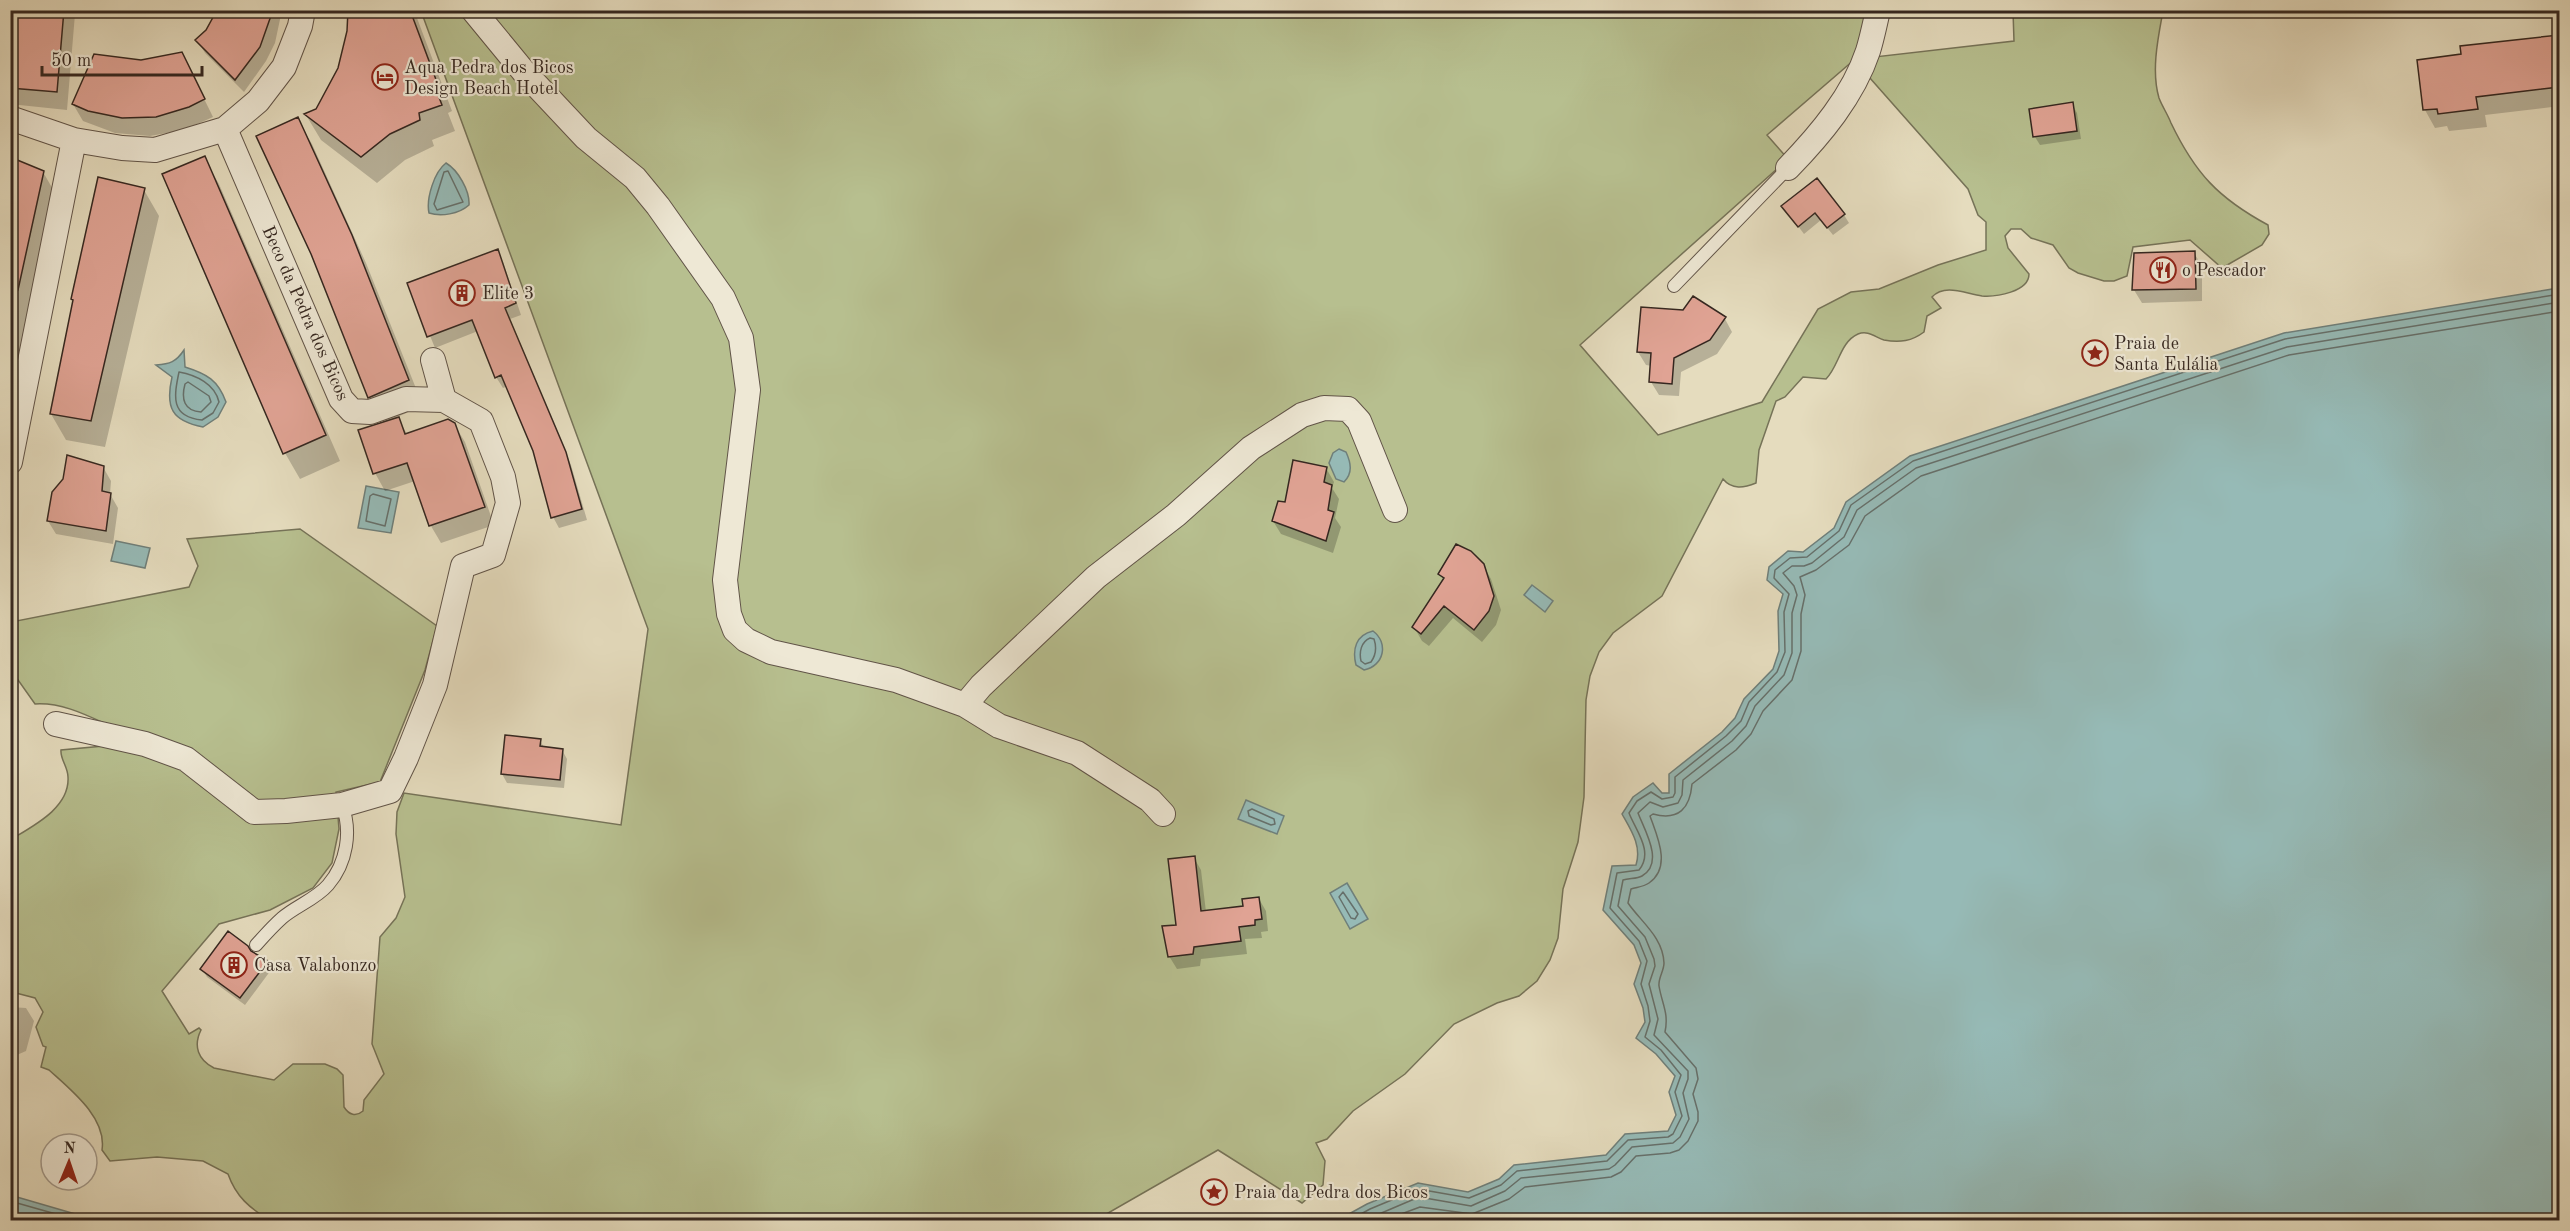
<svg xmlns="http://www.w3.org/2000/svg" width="2570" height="1231" font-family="'Old Standard TT',serif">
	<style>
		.green { fill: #b7bf8f; stroke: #767358; stroke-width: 1.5; fill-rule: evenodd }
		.water { fill: #96bab6; stroke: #6f7f7a; stroke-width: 1.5 }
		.shadow { fill: #0003 }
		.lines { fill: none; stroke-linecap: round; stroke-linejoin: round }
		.shore { stroke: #66706b; stroke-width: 1.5 }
		.building { fill: #e0a394; stroke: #352720; stroke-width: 1.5 }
		.service-casing { stroke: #615448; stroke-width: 14 }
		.minor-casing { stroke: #615448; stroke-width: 26 }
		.service { stroke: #eee8d5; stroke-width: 12 }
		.minor { stroke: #eee8d5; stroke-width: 24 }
		.labels { text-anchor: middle; stroke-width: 4.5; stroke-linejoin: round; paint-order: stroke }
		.poi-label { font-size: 18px; fill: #352720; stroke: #eee8d5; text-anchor: start }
		.street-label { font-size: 18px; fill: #352720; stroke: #eee8d5 }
	</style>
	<rect width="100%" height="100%" fill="#e5dcbe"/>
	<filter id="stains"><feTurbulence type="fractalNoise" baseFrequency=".00333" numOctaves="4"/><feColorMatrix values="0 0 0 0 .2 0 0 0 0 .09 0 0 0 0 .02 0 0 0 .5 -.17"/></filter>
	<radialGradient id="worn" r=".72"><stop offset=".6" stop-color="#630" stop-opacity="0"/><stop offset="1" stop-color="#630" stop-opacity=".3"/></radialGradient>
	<!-- green -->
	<path class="green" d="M421 11H1886L1875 57 2014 41 2013 11H2163C2158 38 2151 71 2159 98 2162 106 2168 115 2171 123 2195 173 2218 198 2268 225L2269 234 2262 245 2222 268 2190 240 2133 247 2127 276 2114 281H2104L2078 273 2069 268 2053 245 2031 238 2021 229H2011L2005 236 2008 248 2029 274C2029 292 1996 297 1982 296 1966 294 1945 283 1932 297L1941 308 1927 316 1924 332C1912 341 1900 343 1884 340 1875 337 1868 330 1858 334 1840 342 1839 366 1826 379L1803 377 1785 397 1776 401 1759 450 1756 483C1744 488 1732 490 1723 479L1662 596 1613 633 1599 652 1590 676 1586 700 1584 797 1578 842 1563 889 1558 938 1550 960 1537 981 1519 996 1497 1003 1454 1024 1405 1074 1353 1111 1327 1139 1316 1143 1325 1161 1323 1185 1302 1203 1218 1150 1096 1220H269C250 1208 236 1197 228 1174L203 1161 157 1157 110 1161 102 1150C107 1118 71 1090 49 1070L41 1067 46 1047 43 1046 36 1027 43 1012 35 998 16 993 11 994 10 840C33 826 70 808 68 777 68 767 60 759 61 750L125 744 124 732C95 720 67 702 35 704L11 670V622L189 587 198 566 187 539 300 529 437 626 425 670 380 782 336 792 339 829 332 863 313 888 270 910 219 924 162 991 189 1034 199 1028 201 1030C193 1046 198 1060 214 1068L274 1080 293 1064H325L337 1069 343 1075 344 1107C349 1115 356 1117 363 1111L364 1100 384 1074 372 1044 380 937 396 918 405 897 396 834 397 812 404 793 621 825 648 629ZM1854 60 1968 189 1978 215 1986 222V250L1938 265 1879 289 1851 292 1818 309 1762 402 1658 435 1580 345 1788 159 1767 135Z"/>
	<!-- water -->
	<path class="water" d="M446 163C458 170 470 191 469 205 459 214 441 217 429 213 426 199 434 172 446 163Z
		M2559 288V1220H1338L1367 1204 1418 1183 1468 1192 1499 1179 1514 1165 1606 1155 1625 1134 1668 1131 1676 1115 1669 1092 1675 1076 1656 1054 1636 1038 1645 1022 1643 1008 1634 984 1641 963 1634 945 1603 910 1612 866 1636 865C1642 846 1631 830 1622 814L1633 797 1653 783 1662 793H1669V774L1722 732 1735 718 1744 699 1773 669 1779 651 1778 611 1783 594 1767 580 1769 567 1788 551 1803 552 1834 528 1846 502 1910 456 2284 333Z
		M184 350 185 367C207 374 218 380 226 402L218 417 203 427C172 421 165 408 172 377L156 365C170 364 176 362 184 350Z
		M1339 449 1346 452C1351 463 1353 473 1344 482L1336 479 1329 463 1333 453Z
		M366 486 399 492 391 533 358 528Z
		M116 541 150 548 145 568 111 561Z
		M1532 585 1553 601 1545 612 1524 595Z
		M1373 631C1389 643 1384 666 1364 670L1356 665C1352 649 1356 635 1373 631Z
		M1246 800 1284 816 1277 834 1238 819Z
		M1347 883 1368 919 1350 929 1330 893Z
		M10 1195 89 1218 98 1220H11Z"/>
	<!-- shadow -->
	<path class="shadow" d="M10 10H73L75 14 67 110 10 104Z
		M219 10H282L275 43 266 61 244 92 205 53 197 40 207 31Z
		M348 10H414L452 111 448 113 455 131 432 140 434 146 405 160 377 183 321 140 306 115 317 110 332 86 345 51 348 32Z
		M1955 10H1998L1999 14 1958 15Z
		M2560 36V106L2485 115 2487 127 2449 131 2447 126 2435 128 2425 110 2463 56 2462 48Z
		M182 54 213 117 184 130 150 136 115 133 83 121 73 104Z
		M2072 104 2077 113 2081 139 2040 145 2035 137Z
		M297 119 312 144 366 263 423 406 397 417 407 434 454 424 465 442 494 525 441 543 431 526 415 481 385 491 375 473 384 423 369 397Z
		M204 158 219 184 340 461 300 479 285 453Z
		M10 159 43 172 58 198 10 416Z
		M144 190 159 216 105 447 66 440 51 414Z
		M1783 206 1844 215 1849 223 1833 235 1821 220 1804 234Z
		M497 251 503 262 521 315 510 319 571 465 587 520 559 528 553 517 534 451 508 386 503 388 496 377 478 331 435 348 409 284Z
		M2194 253 2202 266V301L2142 303 2134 290Z
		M1725 319 1732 332 1717 354 1681 372 1679 396 1659 395 1651 382 1652 366 1646 365 1638 352Z
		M103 467 111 481 110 494 118 508 113 544 56 534 48 521Z
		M1326 468 1334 482 1332 488 1339 499 1335 518 1341 527 1333 553 1281 534 1273 521 1287 504Z
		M1483 565 1491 579 1501 610 1496 625 1482 642 1453 618 1429 646 1422 641 1414 627 1444 581 1440 574Z
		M540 740 544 748 562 750 567 759 564 788 507 783 502 774Z
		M1194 858 1201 870 1206 912 1244 907 1259 899 1266 911 1268 931 1261 932 1262 938 1245 939 1247 954 1201 959 1200 966 1177 969 1169 956Z
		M267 962 271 970 245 1005 207 977 202 969Z
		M10 1007 26 1008 34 1021 26 1051 10 1058Z"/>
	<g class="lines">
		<!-- shore -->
		<path class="shore" d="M448 171 463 202 437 210 434 204 444 172Z
			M179 372C196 375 215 384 219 402L213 413 202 420C170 417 174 396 179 372Z
			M188 382 209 396 211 402 201 412C184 411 181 399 185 384Z
			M373 494 391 499 385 526 366 521 370 496Z
			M1370 638 1374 639C1377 648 1376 655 1371 662L1365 664 1361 661C1359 652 1361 642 1370 638Z
			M1252 809 1274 819 1275 824 1271 825 1249 816 1248 811Z
			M1343 892 1358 914 1355 919 1351 918 1339 897Z
			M10 1201 77 1220
			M1350 1220 1370 1209 1418 1189 1469 1198 1501 1185 1517 1171 1607 1161 1628 1140 1668 1137 1673 1134 1682 1116 1675 1092 1681 1075 1661 1050 1645 1037 1650 1021 1648 1006 1641 984 1647 961 1639 941 1610 908 1617 873 1639 870C1654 852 1636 831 1629 813L1637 801 1651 792 1662 799 1673 797 1675 793V777L1726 736 1741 721 1749 702 1777 672 1785 652 1784 612 1789 594 1774 578 1775 570 1790 558 1807 557 1839 531 1851 505 1913 461 2285 339 2560 294
			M1365 1220 1419 1197 1471 1206 1505 1191 1521 1178 1609 1169 1615 1165 1632 1147 1673 1143 1680 1137 1689 1119 1683 1093 1688 1079V1071L1654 1035 1658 1019 1649 984 1655 966 1654 959 1645 937 1618 906 1623 880C1629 878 1637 879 1642 876 1665 863 1644 829 1638 813L1650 802 1663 807 1678 803 1682 795 1683 780 1732 741 1746 726 1755 706 1784 675 1792 653V613L1797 595 1794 586 1783 573 1792 566H1804L1812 563 1844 537 1857 510 1916 468 2287 347 2560 302
			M1385 1220 1420 1207 1472 1214 1509 1199 1525 1187 1611 1177 1621 1172 1636 1156 1670 1153 1679 1150 1688 1141 1698 1121V1112L1693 1094 1698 1079 1696 1068 1665 1032C1669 1013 1662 1004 1659 986 1658 978 1664 971 1664 963 1663 937 1641 922 1628 903L1631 889C1637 887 1643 887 1649 883 1672 867 1657 836 1650 816L1653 814C1679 821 1690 808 1692 784L1736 750 1751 734 1763 711 1792 680 1801 651V614L1805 595 1800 577 1816 570 1849 545 1865 516 1921 476 2289 355 2560 311"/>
	</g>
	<!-- building -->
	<path class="building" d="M10 10H64L57 92 10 88Z
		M217 10H273L260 47 235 80 195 40 206 30Z
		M348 10H410L438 85 435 87 442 105 419 113 420 120 390 134 361 157 304 114 316 109 338 68 347 31Z
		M2559 35V87L2476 97 2478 109 2438 114 2437 109 2423 110 2417 60 2461 54 2460 46Z
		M182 52 205 99 189 107 156 117 122 118 88 111 72 104 94 54 141 60Z
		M2073 102 2077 131 2033 137 2029 109Z
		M298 117 352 235 409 380 368 398 311 254 256 136Z
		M205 156 326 435 283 454 162 174Z
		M10 157 44 171 18 290 10 289Z
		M98 177 145 188 91 421 50 414 73 300 71 299Z
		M1817 178 1845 214 1827 228 1815 213 1798 227 1781 206Z
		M498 249 516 303 505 308 566 452 582 509 551 518 533 451 501 375 495 378 472 320 427 337 407 283Z
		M2195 251 2196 289 2132 290 2134 253Z
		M1693 296 1726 317 1710 340 1674 358 1672 384 1649 382 1651 353 1637 352 1641 307 1683 310Z
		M399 417 405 434 448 419 455 423 485 507 429 526 407 463 373 474 358 430Z
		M67 455 104 466 102 491 111 493 106 531 47 521 52 492 63 479Z
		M1293 460 1327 467 1324 482 1332 485 1328 510 1334 512 1326 541 1272 521 1278 501 1285 502Z
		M1456 544 1471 551 1484 564 1494 596 1489 611 1474 630 1444 606 1421 634 1412 627 1444 578 1438 574Z
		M505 735 541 739 540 746 563 749 560 780 501 774Z
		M1195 856 1201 911 1243 906 1242 899 1259 897 1262 919 1255 920V925L1239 927 1241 941 1194 947 1193 954 1168 957 1162 926 1176 925 1168 859Z
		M228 931 248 946 251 951 268 961 240 998 200 969Z"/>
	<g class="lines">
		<!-- service casing -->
		<g class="service-casing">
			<path id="service" d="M1674 286 1788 168
				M256 945C264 936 273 926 282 918 296 906 316 899 328 885 347 863 352 831 342 805"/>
		</g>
		<!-- minor casing -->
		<g class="minor-casing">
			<path id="minor" d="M473 10 524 72 586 138 635 178 658 206 723 298 741 338 748 390 725 580 729 614 735 630 746 640 771 652 896 680 965 705 999 726 1077 753 1150 800 1163 814
				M10 118 74 140 122 148 155 150 225 129 258 101 284 67 300 26 303 10
				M1788 168C1820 135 1853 96 1868 51 1872 38 1875 24 1878 10
				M433 360 444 400
				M10 462 74 140
				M965 705 981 686 1096 577 1176 515 1251 448 1302 415 1324 408 1348 409 1359 421 1395 510
				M56 724 145 744 186 759 254 812 286 811 342 805 390 791 406 758 435 685 463 566 493 555 508 503 503 477 481 421 444 400 406 399 370 412 352 411 341 399 225 129"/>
		</g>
		<!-- service -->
		<use href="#service" class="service"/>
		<!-- minor -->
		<use href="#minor" class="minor"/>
	</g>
	<!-- icons -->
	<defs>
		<g id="hotel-ring" transform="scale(1.35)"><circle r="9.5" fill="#eee8d5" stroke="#8f2418" stroke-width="1.5"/><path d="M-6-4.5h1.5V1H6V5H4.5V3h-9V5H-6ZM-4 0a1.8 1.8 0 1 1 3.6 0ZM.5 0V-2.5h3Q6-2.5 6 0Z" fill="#8f2418"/></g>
		<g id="restaurant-ring" transform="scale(1.35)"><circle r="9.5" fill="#eee8d5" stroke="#8f2418" stroke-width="1.5"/><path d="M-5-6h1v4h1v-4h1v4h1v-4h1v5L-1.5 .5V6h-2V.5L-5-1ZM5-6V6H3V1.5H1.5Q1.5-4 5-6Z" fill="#8f2418"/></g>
		<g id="building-ring" transform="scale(1.35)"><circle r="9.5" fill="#eee8d5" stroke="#8f2418" stroke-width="1.5"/><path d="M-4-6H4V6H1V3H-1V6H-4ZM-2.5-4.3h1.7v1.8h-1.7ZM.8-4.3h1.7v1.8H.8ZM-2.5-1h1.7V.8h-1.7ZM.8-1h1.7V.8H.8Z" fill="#8f2418"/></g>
		<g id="sight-ring" transform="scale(1.35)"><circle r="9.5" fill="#eee8d5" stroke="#8f2418" stroke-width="1.5"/><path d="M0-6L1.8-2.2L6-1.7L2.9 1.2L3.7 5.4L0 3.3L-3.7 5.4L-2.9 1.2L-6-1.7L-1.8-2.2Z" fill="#8f2418"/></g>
	</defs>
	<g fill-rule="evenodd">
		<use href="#hotel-ring" x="385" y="77"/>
		<use href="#restaurant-ring" x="2163" y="270"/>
		<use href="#building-ring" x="462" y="293"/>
		<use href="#sight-ring" x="2095" y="353"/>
		<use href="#building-ring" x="234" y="965"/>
		<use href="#sight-ring" x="1214" y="1192"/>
	</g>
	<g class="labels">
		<!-- poi labels -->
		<g class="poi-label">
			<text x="404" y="73">Aqua Pedra dos Bicos<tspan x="404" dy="21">Design Beach Hotel</tspan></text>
			<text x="2182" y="276">o Pescador</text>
			<text x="482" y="299">Elite 3</text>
			<text x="2114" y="349">Praia de<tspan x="2114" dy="21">Santa Eulália</tspan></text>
			<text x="254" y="971">Casa Valabonzo</text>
			<text x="1234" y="1198">Praia da Pedra dos Bicos</text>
		</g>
		<!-- street labels -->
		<g class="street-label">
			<text transform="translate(306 313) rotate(66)" y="6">Beco da Pedra dos Bicos</text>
		</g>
	</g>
	<!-- margin -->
	<rect width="2570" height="1231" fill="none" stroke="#e5dcbe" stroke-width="36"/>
	<rect x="12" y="12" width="2546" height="1207" fill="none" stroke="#352720" stroke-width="3"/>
	<rect x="18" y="18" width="2534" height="1195" fill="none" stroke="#352720" stroke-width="1.5"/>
	<!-- north arrow -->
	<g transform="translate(69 1162) rotate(2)"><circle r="28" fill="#eee8d5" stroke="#a49b8d" stroke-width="1.5"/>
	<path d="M0-4.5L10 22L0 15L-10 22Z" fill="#8f2418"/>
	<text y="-9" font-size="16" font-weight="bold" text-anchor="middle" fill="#352720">N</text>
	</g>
	<!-- scale -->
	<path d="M42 66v9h160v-9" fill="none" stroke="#352720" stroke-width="3"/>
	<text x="51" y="66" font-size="18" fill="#352720" stroke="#eee8d5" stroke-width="4.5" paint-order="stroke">50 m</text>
	<rect width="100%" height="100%" filter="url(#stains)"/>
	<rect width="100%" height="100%" fill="url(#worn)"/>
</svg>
